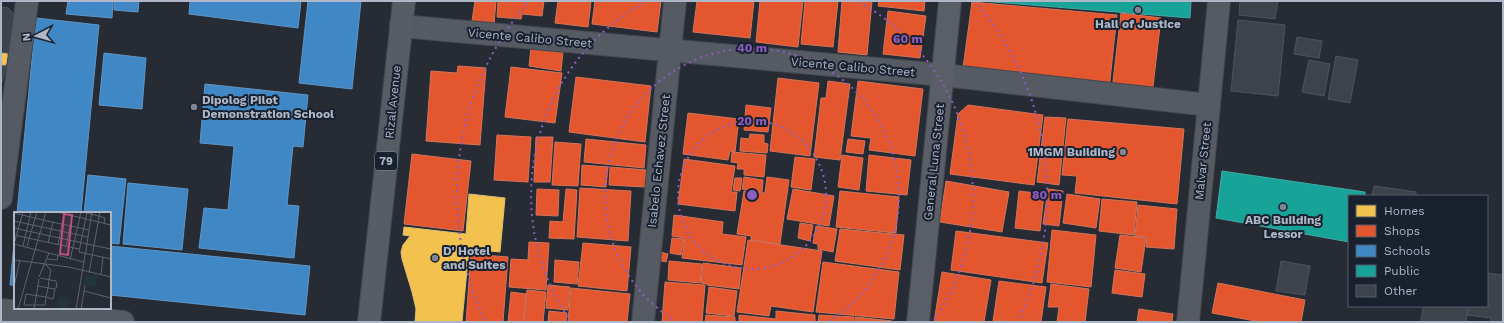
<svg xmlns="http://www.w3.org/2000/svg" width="1504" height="323" font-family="'Work Sans',sans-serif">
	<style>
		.homes { fill: #f2c14e; stroke: #debe72 }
		.shops { fill: #e4572e; stroke: #d4745c }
		.schools { fill: #3f88c5; stroke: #6096c6 }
		.public { fill: #17a398; stroke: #44a9a6 }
		.building { fill: #3e424b; stroke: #4d535c }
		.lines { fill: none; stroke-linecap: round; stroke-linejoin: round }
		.street-casing { stroke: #42464d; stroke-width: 24 }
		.secondary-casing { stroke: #42464d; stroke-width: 24 }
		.primary-casing { stroke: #434851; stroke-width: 24 }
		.street { stroke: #565a62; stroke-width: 22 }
		.secondary { stroke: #595e67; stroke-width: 22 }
		.primary { stroke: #585c65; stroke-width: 22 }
		.ring { fill: none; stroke: #8d5dc2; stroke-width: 2; stroke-dasharray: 2 4 }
		.poi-dot { fill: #7e8694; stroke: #19212f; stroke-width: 1.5 }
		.labels { text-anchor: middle; stroke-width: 4; stroke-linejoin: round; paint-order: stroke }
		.shield { fill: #19212f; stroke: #818a99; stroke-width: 1 }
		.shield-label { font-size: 11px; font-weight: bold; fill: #aeb7c7 }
		.poi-label { font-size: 12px; font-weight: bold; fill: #aeb7c7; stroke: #19212f }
		.street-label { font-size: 12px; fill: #aeb7c7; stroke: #19212f }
		.inset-road { fill: none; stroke: #5c636f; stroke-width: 1 }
		.view { fill: #bb5081; fill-opacity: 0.15; stroke: #bb5081; stroke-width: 2 }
		.inset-edge { fill: none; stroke: #aeb7c7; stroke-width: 2 }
		.centre { fill: #8d5dc2; stroke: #19212f; stroke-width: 2 }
		.ring-label { font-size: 12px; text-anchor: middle; font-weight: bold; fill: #8d5dc2; stroke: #19212f; stroke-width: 4; stroke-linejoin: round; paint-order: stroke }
	</style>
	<rect width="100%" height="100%" fill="#262b34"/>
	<!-- homes -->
	<path class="homes" d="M1 53 8 54 6 65H1Z
		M469 194 505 198 500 252 469 249 462 322H415L416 309 412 292 402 259 401 252 403 245 410 236 403 235 404 227 466 234Z"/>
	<!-- shops -->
	<path class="shops" d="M475 1H496L494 24 472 21Z
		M498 1H544L542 16 522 14 521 19 497 17Z
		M558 1H591L588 27 555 23Z
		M595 1H661L657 32 592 24Z
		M697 1H754L750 38 693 32Z
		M760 1H803L798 47 756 42Z
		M805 1H838L833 47 801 44Z
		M842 1H872L867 55 838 52Z
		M879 1H925L924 11 878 6Z
		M972 2 1117 15 1109 89 963 68Z
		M888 11 926 16 920 58 883 54Z
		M1121 13 1161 18 1152 95 1112 90Z
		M531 48 563 52 561 71 529 66Z
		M458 66 486 68 480 145 426 141 431 71 457 73Z
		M511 67 562 73 555 123 505 117Z
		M576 77 651 86 645 142 569 132Z
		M778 78 819 83 810 156 770 151Z
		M828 81 850 84 840 160 814 157 821 98H826Z
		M858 81 923 89 915 156 869 150 871 138 851 136Z
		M746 105 771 108 768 132 744 130Z
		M968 105 1043 115 1034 185 950 174 958 114Z
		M688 113 739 119 735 152 730 151 728 160 683 154Z
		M1045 117 1066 118 1059 185 1037 182Z
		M1068 119 1184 129 1177 204 1075 193 1077 176 1062 175Z
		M750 134 764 135V143L768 144 767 153 740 151 741 138 749 139Z
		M497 135 531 137 528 182 494 180Z
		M536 137H553L550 182H534Z
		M586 139 646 145 644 168 584 162Z
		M848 139 865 141 863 154 846 152Z
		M555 142 581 144 578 186 552 185Z
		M732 152 766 155 764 177 744 175V169H737L738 163 731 162Z
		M412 154 471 161 463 231 404 224Z
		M842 155 863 158 859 190 838 187Z
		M869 155 911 160 907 195 866 191Z
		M795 157 815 159 811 190 791 187Z
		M684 159 735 166 731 192H737L735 211 678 204Z
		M582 165 608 167 606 187 581 185Z
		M610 167 646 170 645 187 609 185Z
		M744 177 763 180 762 192 742 189Z
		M767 177 789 180 780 244 751 240V236L737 234 744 191 765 193Z
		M735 178H742L740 191 733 190Z
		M946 181 1009 192 1002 232 940 222Z
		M580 188 631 191 628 241 577 237Z
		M537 189 559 190 558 216 536 215Z
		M566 189 577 190 574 239 549 238 550 221 563 222Z
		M793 189 834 196 829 226 787 219Z
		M1048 189 1063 191 1059 226 1043 224Z
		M840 191 899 197 896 233 836 227Z
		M1019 191 1044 194 1040 231 1015 228Z
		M1067 194 1100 199 1096 228 1063 223Z
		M1102 199 1137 202 1134 235 1099 231Z
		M1138 205 1177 209 1174 249 1146 247 1147 237 1135 236Z
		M674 215 723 222 722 234 746 237 742 265 682 258 685 238 672 236Z
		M800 223 813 225 810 241 798 238Z
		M816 226 837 229 833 252 818 249V244L813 243Z
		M840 229 904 235 900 270 835 261Z
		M1052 230 1096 235 1091 287 1047 282Z
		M956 231 1048 243 1042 283 951 270Z
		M1120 235 1146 238 1141 272 1115 268Z
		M672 238 684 239 681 255 670 253Z
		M748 240 822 251 813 312 771 306 769 316 737 312Z
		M529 242 549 243 546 290 509 287 511 259 528 260Z
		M583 243 631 247 627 291 578 286Z
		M660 252 668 254 666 262 658 260Z
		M471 254 508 257 503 322H466Z
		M555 260 579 262 577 284 554 282Z
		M669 261 702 264 700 283 668 280Z
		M823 262 899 272 894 319 816 312Z
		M703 263 741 268 739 289 707 285V284L701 283Z
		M1115 270 1145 274 1142 297 1112 293Z
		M942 272 991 280 984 322H934Z
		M999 281 1046 287 1041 322 993 321Z
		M665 282 705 285 702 322H662Z
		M1218 283 1305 300 1301 322H1261L1212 313Z
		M1051 284 1089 289 1085 322H1057L1059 307H1048Z
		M548 285 570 287 568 310 546 308Z
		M709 287 737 291 734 316 706 313Z
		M571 288 630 294 627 322H568Z
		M527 290 546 292 543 322H524Z
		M511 292 526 294 523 322H508Z
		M1139 309 1173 314 1172 322H1137Z
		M549 311 567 313 566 322H548Z
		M776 311 815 315V322H739V315L776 319Z
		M706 315 735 317V322H705Z
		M819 315 854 317 853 322H818Z
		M855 317 892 321V322H855Z"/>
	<!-- schools -->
	<path class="schools" d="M68 1H113L112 18 66 14Z
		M114 1H139L138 12 114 10Z
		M190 1H301L298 28 189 14Z
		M308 1H361L352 89 299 83Z
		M36 18 99 25 81 213H17Z
		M104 53 146 58 142 109 99 105Z
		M205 84 308 95 303 147 293 146 287 205 299 206 294 258 199 248 204 208 228 210 234 146 200 143Z
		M88 175 126 179 119 244 110 243V213H84Z
		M128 183 188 189 182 250 123 244Z
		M15 234V285H10Z
		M110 246 310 266 305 315 110 295Z"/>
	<!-- public -->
	<path class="public" d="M981 1H1191L1190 18Z
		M1222 171 1365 192V196H1349V242L1216 218Z"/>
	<!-- building -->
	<path class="building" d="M1240 1H1278L1275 19 1239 15Z
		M1 7 8 8 12 12 14 17 9 53 1 52Z
		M1238 20 1285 25 1278 96 1231 91Z
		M1297 37 1322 41 1319 58 1294 54Z
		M1336 56 1358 60 1350 103 1328 99Z
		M1309 60 1330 64 1324 96 1302 92Z
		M1 66H6L2 83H1Z
		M1374 186 1416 192V196H1372Z
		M1281 261 1310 266 1305 295 1276 291Z
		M1487 273 1503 275V322H1490L1491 318 1467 315 1468 306H1487Z
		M1423 306H1468L1466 322H1421Z"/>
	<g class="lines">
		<!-- street casing -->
		<g class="street-casing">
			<path id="street" d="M401 26 943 75 1209 105
				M1 198 27 1
				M1 310 123 322
				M643 322 675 1
				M1188 322 1219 1"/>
		</g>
		<!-- secondary casing -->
		<g class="secondary-casing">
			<path id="secondary" d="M918 322 950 1"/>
		</g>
		<!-- primary casing -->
		<g class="primary-casing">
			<path id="primary" d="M369 322 404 1"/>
		</g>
		<!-- street -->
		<use href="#street" class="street"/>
		<!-- secondary -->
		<use href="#secondary" class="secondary"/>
		<!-- primary -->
		<use href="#primary" class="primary"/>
	</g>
	<!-- distance rings -->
	<g class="ring">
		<circle cx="752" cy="195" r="74"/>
		<path d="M677 322A147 147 0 1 1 827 322"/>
		<path d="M571 322A221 221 0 0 1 645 2M859 2A221 221 0 0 1 933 322"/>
		<path d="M485 320A295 295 0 0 1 529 1M975 1A295 295 0 0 1 1019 320"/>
	</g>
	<!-- markers -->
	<g class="poi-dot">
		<circle cx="1138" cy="10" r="4"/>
		<circle cx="194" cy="107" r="4"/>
		<circle cx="1123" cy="152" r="4"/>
		<circle cx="1283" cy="207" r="4"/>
		<circle cx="435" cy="258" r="4"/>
	</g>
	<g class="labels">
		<!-- shield labels -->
		<rect class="shield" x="375" y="152" width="22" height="18" rx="3"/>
		<g class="shield-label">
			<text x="386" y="165">79</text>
		</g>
		<!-- poi labels -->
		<g class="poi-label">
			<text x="1138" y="28">Hall of Justice</text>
			<text x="202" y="104" text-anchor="start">Dipolog Pilot<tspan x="202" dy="14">Demonstration School</tspan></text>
			<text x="1115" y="156" text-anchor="end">1MGM Building</text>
			<text x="1283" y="224">ABC Building<tspan x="1283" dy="14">Lessor</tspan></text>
			<text x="443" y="255" text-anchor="start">D' Hotel<tspan x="443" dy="14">and Suites</tspan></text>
		</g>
		<!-- street labels -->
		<g class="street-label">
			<text transform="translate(530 38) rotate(5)" y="4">Vicente Calibo Street</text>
			<text transform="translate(853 67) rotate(5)" y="4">Vicente Calibo Street</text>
			<text transform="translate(393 102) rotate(-84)" y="4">Rizal Avenue</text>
			<text transform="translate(659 161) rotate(-84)" y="4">Isabelo Echavez Street</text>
			<text transform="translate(1203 161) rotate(-84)" y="4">Malvar Street</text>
			<text transform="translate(934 162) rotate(-84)" y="4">General Luna Street</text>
		</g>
	</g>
	<!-- overview -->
	<g transform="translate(14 212)">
		<rect width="97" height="97" fill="#262b34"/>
		<path d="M72 62 84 63 81 75 69 74ZM45 85 55 86 54 97H43Z" fill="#23353a"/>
		<path class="inset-road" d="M43 0 97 13M70 0 91 6 90 12M73 0 65 40 97 47M0 1 29 8M29 8 75 18 73 32 97 37M0 9 74 25M0 16 73 32 62 97M75 18 78 0M0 23 65 37M34 31 39 10M0 32 70 50M0 32 9 0M44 33 50 1M9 34 17 0M13 34 23 0M52 35 56 14M33 47 43 48 44 43M0 48 55 55 97 65M56 48 67 0M31 52 37 58 35 67 34 76 32 85 31 93H10L12 82 32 85 39 87 41 77M75 61 86 0M87 63 89 45M25 65 35 41M0 74 6 48M24 74 40 77 43 75 42 69 26 66M70 79 97 86M4 97 32 0M20 97 25 67M67 97 71 74"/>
		<path class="view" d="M50 2 58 3 54 43 46 42Z"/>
		<rect width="97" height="97" class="inset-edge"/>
	</g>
	<circle cx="752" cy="195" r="6" class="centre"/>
	<g class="ring-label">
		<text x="908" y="43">60 m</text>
		<text x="752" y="52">40 m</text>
		<text x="752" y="125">20 m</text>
		<text x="1047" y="199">80 m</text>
	</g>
	<!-- border -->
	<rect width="1504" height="323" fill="none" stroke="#aeb7c7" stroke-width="4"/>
	<!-- legend -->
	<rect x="1348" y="195" width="140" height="112" fill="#19212f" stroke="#555d6c"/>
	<rect x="1356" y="205" width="20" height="12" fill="#f2c14e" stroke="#555d6c"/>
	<text x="1384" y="215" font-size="12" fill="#aeb7c7">Homes</text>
	<rect x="1356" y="225" width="20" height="12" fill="#e4572e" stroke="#555d6c"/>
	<text x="1384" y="235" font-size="12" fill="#aeb7c7">Shops</text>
	<rect x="1356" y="245" width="20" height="12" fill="#3f88c5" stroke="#555d6c"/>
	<text x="1384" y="255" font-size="12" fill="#aeb7c7">Schools</text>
	<rect x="1356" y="265" width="20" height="12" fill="#17a398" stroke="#555d6c"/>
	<text x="1384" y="275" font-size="12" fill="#aeb7c7">Public</text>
	<rect x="1356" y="285" width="20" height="12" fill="#3e424b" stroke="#555d6c"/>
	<text x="1384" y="295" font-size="12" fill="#aeb7c7">Other</text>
	<!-- north arrow -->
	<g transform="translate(36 36) rotate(264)" stroke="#19212f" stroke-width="3" paint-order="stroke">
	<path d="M0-3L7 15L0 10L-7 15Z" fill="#aeb7c7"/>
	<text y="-6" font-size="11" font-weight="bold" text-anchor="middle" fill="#aeb7c7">N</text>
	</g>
</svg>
